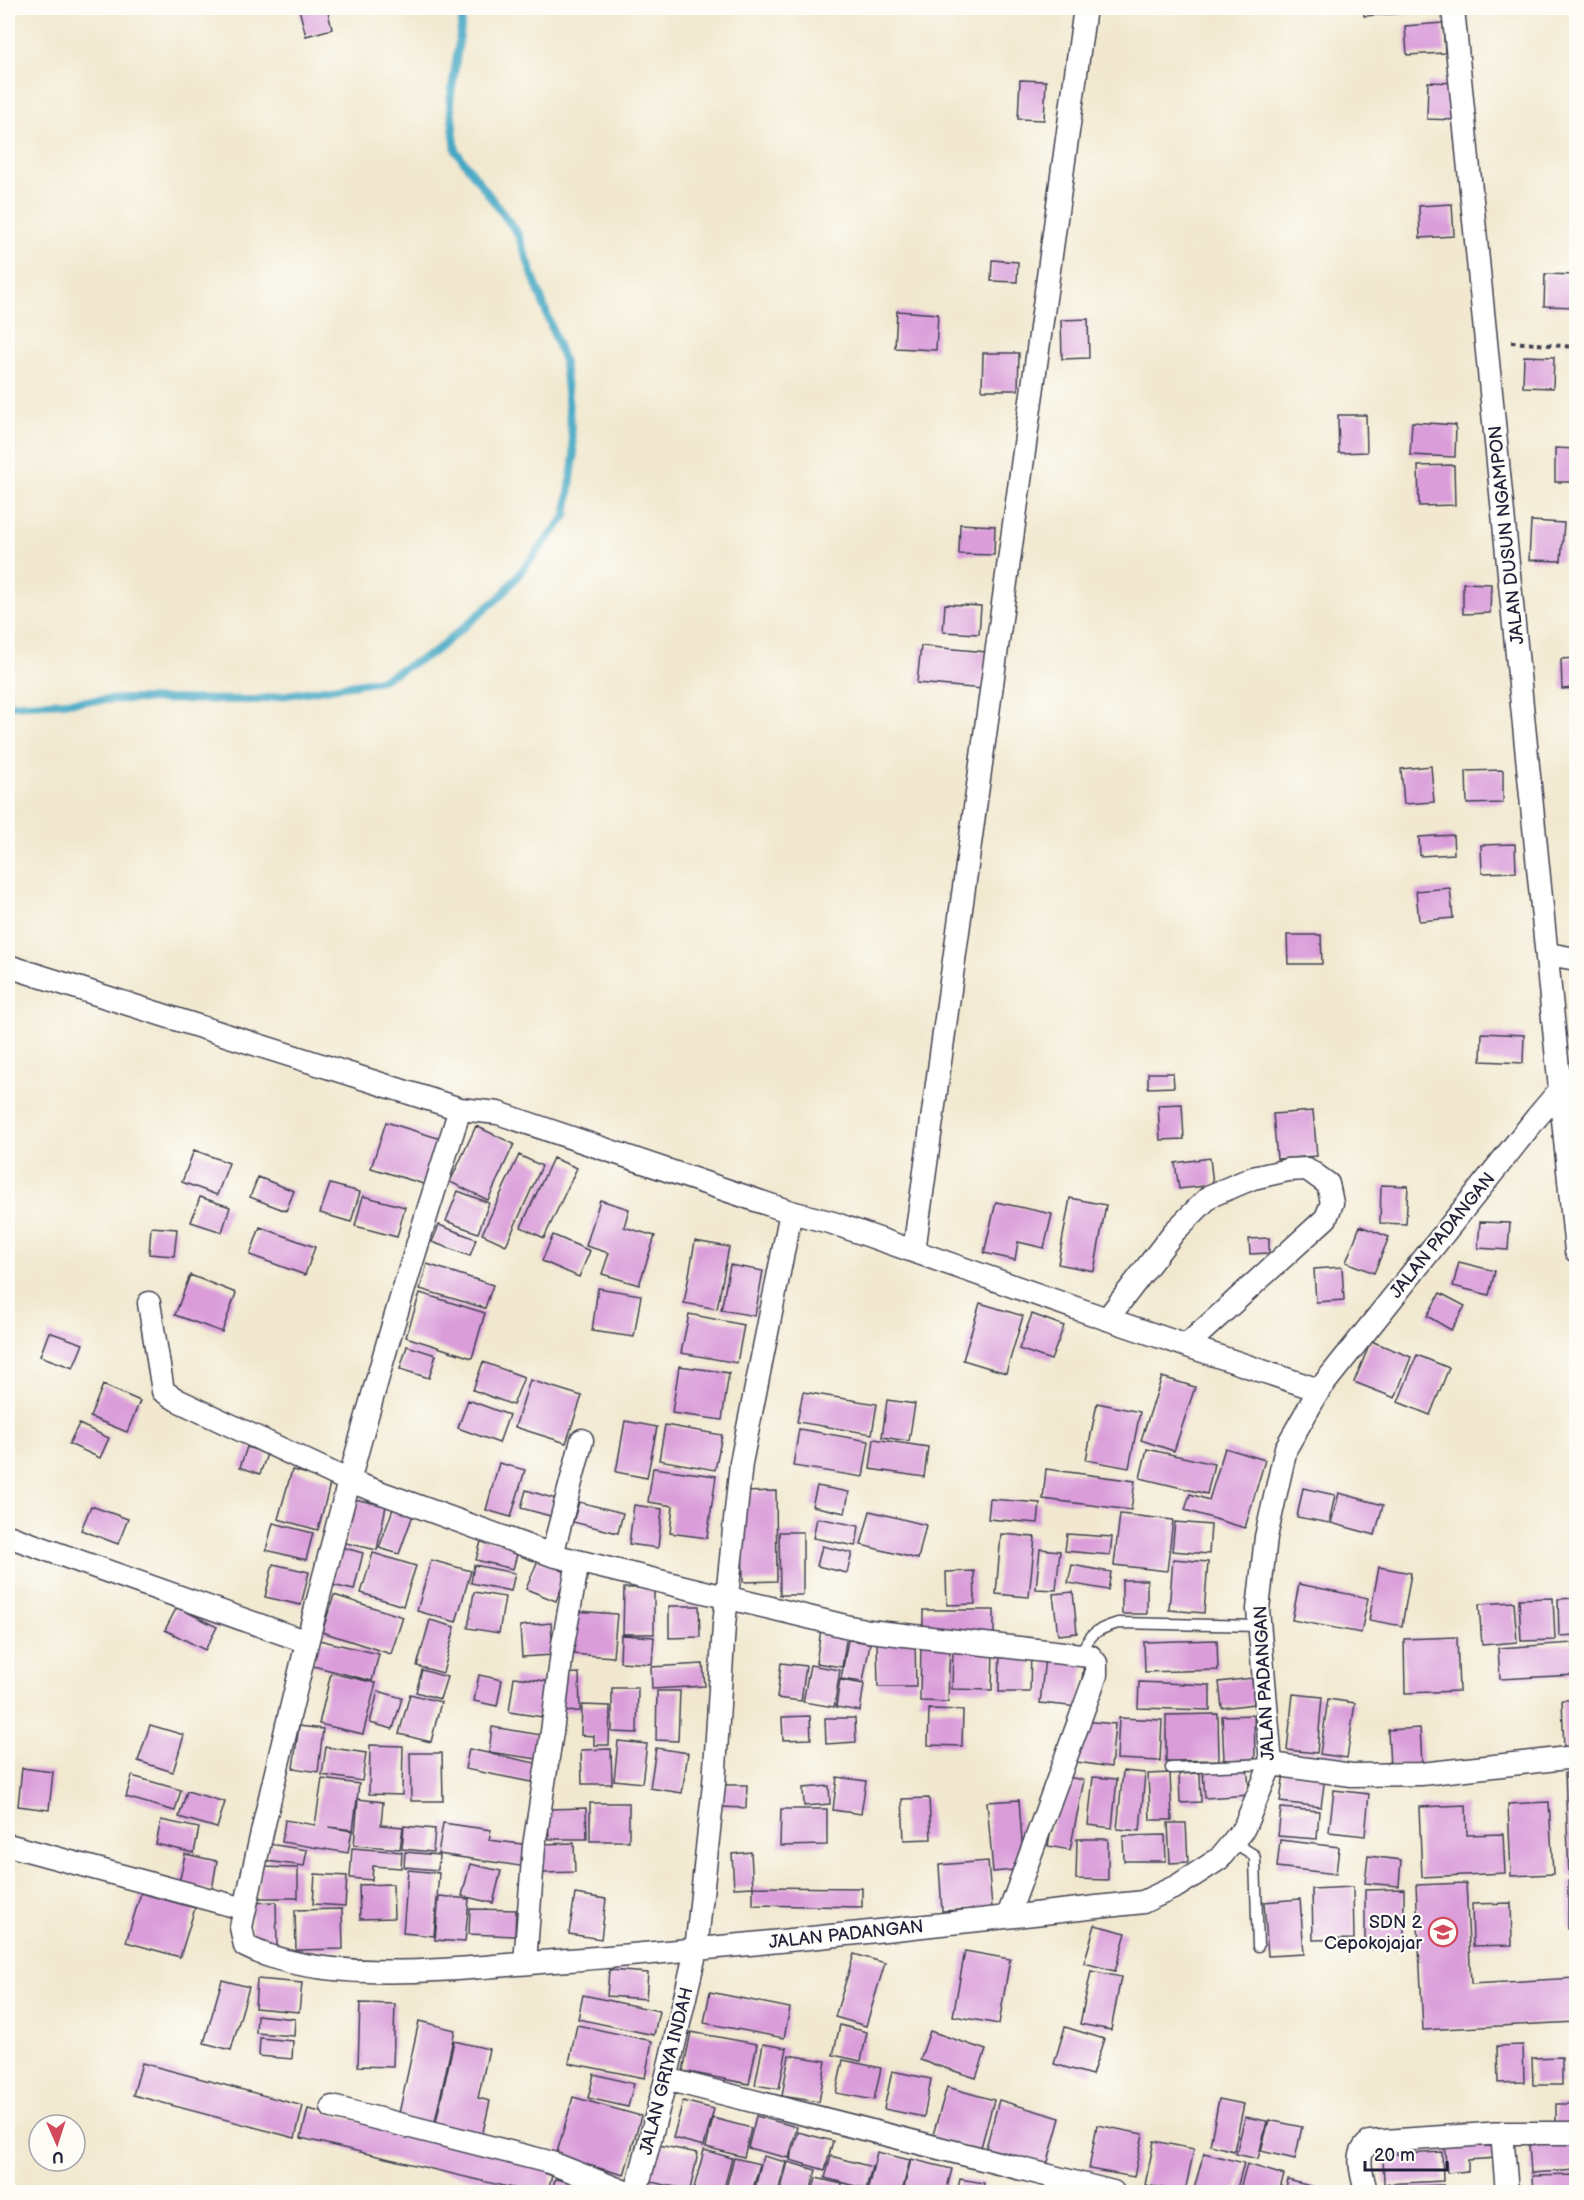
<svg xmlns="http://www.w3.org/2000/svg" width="1584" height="2200" font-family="'Balsamiq Sans',sans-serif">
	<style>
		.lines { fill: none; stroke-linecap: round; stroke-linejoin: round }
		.stream { stroke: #44a8c4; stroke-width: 8 }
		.building { fill: #da9dda }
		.lane-casing { stroke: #414051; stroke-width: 13 }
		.street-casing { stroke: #414051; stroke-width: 25 }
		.path { stroke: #414051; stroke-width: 4; stroke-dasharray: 4.5 4.5; stroke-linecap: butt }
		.lane { stroke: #fff; stroke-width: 10 }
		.street { stroke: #fff; stroke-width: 22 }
		.labels { text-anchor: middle; stroke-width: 4.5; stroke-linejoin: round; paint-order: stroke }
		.street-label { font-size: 18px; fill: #22223b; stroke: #fdfcf7 }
		.poi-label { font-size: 18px; fill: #22223b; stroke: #fdfcf7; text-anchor: end }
	</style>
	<rect width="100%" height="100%" fill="#fdfcf7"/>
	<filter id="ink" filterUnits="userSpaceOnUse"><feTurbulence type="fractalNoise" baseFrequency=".0167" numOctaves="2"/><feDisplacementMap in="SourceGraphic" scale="12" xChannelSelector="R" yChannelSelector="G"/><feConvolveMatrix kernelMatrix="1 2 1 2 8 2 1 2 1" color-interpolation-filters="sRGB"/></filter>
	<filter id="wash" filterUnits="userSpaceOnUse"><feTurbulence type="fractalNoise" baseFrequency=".008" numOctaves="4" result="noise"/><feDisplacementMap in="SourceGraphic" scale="24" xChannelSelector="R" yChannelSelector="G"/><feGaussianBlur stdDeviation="1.35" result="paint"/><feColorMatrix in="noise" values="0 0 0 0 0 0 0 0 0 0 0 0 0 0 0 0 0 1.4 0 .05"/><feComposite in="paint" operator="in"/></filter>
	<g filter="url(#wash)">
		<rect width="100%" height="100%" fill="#f1e8cf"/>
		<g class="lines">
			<!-- stream -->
			<path class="stream" d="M8 705 121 699 256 700 381 680 433 653 501 596 566 516 574 456 564 362 518 234 456 151 450 101 464 8"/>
		</g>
		<g id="blocks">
			<!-- building -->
			<path class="building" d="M305 8H327L332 29 306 36 299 9Z
				M1364 8H1418L1419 12 1364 16Z
				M1443 23 1445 53 1407 55 1405 26Z
				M1020 80 1046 81 1044 120 1018 119Z
				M1428 82 1457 83 1455 120 1427 119Z
				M1452 204 1454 236 1420 238 1419 206Z
				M992 260 1018 262 1017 282 991 281Z
				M1545 274 1576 275V307L1544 306Z
				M897 311 938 314 936 350 895 348Z
				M1088 319 1089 358 1062 359 1061 320Z
				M983 353H1019L1018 390H982Z
				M1524 356 1554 357 1553 388 1523 387Z
				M1338 415H1366L1367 452 1339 453Z
				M1412 422 1456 425 1455 457 1410 455Z
				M1555 448 1576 449V482H1555Z
				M1454 465 1455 505 1419 506 1418 466Z
				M1531 521 1564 523 1561 561 1529 560Z
				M960 524 995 526 994 555 959 554Z
				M1463 583 1491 584 1490 613 1463 614Z
				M945 604 981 606 979 634 943 632Z
				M921 646 987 652 983 689 917 683Z
				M1576 658V688L1562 689 1561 659Z
				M1431 766 1434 802 1404 804 1401 769Z
				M1503 770V803L1467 804 1466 771Z
				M1453 835 1454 854 1420 856 1419 837Z
				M1515 844 1516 872 1482 873 1481 845Z
				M1450 888 1453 918 1419 921 1416 891Z
				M1287 935H1321L1322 964H1288Z
				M1482 1033 1524 1035 1523 1063 1481 1061Z
				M1148 1073H1173L1174 1087 1148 1088Z
				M1182 1104 1184 1139 1160 1140 1158 1105Z
				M1313 1111 1317 1156 1277 1159 1273 1114Z
				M386 1122 441 1139 427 1185 371 1168Z
				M476 1126 514 1144 488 1200 450 1182Z
				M194 1150 229 1163 217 1195 182 1182Z
				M519 1155 542 1166 506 1245 482 1234Z
				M553 1158 577 1168 544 1238 521 1227Z
				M1210 1158 1213 1185 1179 1189 1175 1163Z
				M258 1177 294 1191 286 1211 250 1197Z
				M330 1184 360 1192 351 1222 320 1213Z
				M1381 1185 1408 1186 1406 1224 1380 1223Z
				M458 1191 489 1203 478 1233 446 1221Z
				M363 1196 405 1207 397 1237 355 1226Z
				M200 1197 230 1207 222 1232 191 1222Z
				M1070 1198 1106 1205 1094 1271 1058 1264Z
				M600 1200 629 1209 624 1227 655 1236 639 1285 602 1274 609 1253 586 1246Z
				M996 1202 1052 1214 1044 1248 1018 1242 1015 1260 984 1253Z
				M1480 1222 1510 1223 1508 1250 1478 1248Z
				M439 1225 476 1239 470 1256 432 1242Z
				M1360 1226 1389 1237 1374 1273 1346 1262Z
				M151 1227 177 1229 174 1256 149 1254Z
				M260 1227 315 1247 305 1275 250 1255Z
				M553 1235 590 1251 579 1277 542 1261Z
				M1269 1238V1253L1250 1254 1249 1239Z
				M695 1241 729 1247 717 1309 684 1303Z
				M1459 1262 1495 1271 1489 1295 1453 1286Z
				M427 1264 493 1285 485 1308 420 1289Z
				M730 1265 763 1271 755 1316 721 1310Z
				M1342 1267 1344 1300 1316 1302 1314 1269Z
				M190 1275 236 1293 222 1332 175 1315Z
				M598 1288 641 1295 634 1337 592 1331Z
				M420 1293 485 1313 472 1358 406 1337Z
				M1440 1293 1465 1306 1451 1330 1427 1316Z
				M980 1303 1023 1316 1006 1373 963 1360Z
				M689 1314 744 1325 737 1363 681 1353Z
				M1032 1314 1064 1326 1051 1360 1019 1349Z
				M49 1332 83 1344 73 1368 40 1356Z
				M1371 1341 1411 1357 1395 1398 1354 1382Z
				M407 1346 436 1355 429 1378 400 1369Z
				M1417 1355 1449 1368 1430 1415 1398 1402Z
				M483 1362 524 1377 513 1405 473 1390Z
				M679 1366 729 1373 722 1420 672 1413Z
				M1162 1377 1195 1387 1174 1451 1141 1440Z
				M530 1380 582 1396 566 1443 515 1427Z
				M103 1385 140 1401 127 1432 90 1417Z
				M803 1392 877 1404 872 1434 797 1422Z
				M468 1400 509 1415 499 1443 458 1428Z
				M887 1400 915 1404 909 1441 882 1437Z
				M1097 1403 1140 1412 1129 1468 1086 1460Z
				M625 1421 657 1427 647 1478 616 1472Z
				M79 1424 109 1438 100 1458 69 1444Z
				M665 1425 722 1435 715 1470 659 1460Z
				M799 1429 869 1441 863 1477 793 1466Z
				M874 1439 928 1447 924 1477 870 1469Z
				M247 1447 267 1454 260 1474 240 1467Z
				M1225 1448 1265 1460 1245 1528 1185 1510 1190 1494 1209 1500Z
				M1147 1449 1214 1464 1207 1494 1140 1478Z
				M499 1463 525 1470 511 1517 486 1510Z
				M653 1468 716 1476 707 1538 670 1533 673 1506 648 1502Z
				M1046 1469 1135 1481 1131 1510 1043 1499Z
				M292 1470 331 1480 318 1530 278 1519Z
				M817 1486 849 1492 845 1513 812 1506Z
				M1303 1488 1335 1495 1329 1523 1297 1517Z
				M526 1490 559 1500 554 1517 521 1508Z
				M776 1491 777 1581 743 1582 741 1492Z
				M1339 1493 1383 1505 1375 1535 1331 1523Z
				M354 1499 386 1506 377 1550 346 1543Z
				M990 1499 1040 1503 1038 1523 988 1519Z
				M579 1502 623 1513 618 1533 573 1522Z
				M634 1505 662 1509 658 1548 629 1544Z
				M91 1506 128 1519 118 1544 81 1530Z
				M394 1506 414 1512 399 1554 379 1548Z
				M870 1511 926 1525 918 1559 861 1545Z
				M1120 1514 1173 1520 1167 1571 1114 1565Z
				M817 1518 859 1526 856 1546 813 1538Z
				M1175 1522 1211 1525 1209 1554 1172 1551Z
				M273 1523 313 1533 306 1560 266 1550Z
				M779 1532H803V1595H780Z
				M1001 1534 1035 1537 1029 1597 996 1594Z
				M1067 1534 1112 1537 1110 1555 1065 1551Z
				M482 1538 519 1547 513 1569 476 1560Z
				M822 1546 852 1553 847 1573 817 1566Z
				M341 1547 363 1553 354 1590 332 1585Z
				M1040 1549 1060 1551 1056 1590 1036 1589Z
				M373 1553 416 1566 403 1606 361 1593Z
				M1173 1559 1208 1562 1204 1613 1169 1610Z
				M431 1560 471 1571 456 1622 417 1611Z
				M538 1560 568 1573 556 1601 526 1589Z
				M273 1564 309 1572 301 1605 265 1597Z
				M474 1565 515 1573 511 1591 471 1583Z
				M1072 1565 1111 1572 1108 1590 1068 1583Z
				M1379 1567 1411 1573 1402 1626 1369 1620Z
				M974 1571 975 1604 947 1605 946 1572Z
				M1122 1580H1147V1614H1122Z
				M1299 1584 1368 1598 1361 1633 1292 1620Z
				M624 1588H654V1634H623Z
				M474 1592 505 1597 499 1633 468 1628Z
				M1073 1592 1077 1633 1058 1635 1053 1594Z
				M334 1595 403 1617 391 1654 322 1632Z
				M1553 1598 1555 1640 1521 1641 1519 1599Z
				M1576 1598V1635L1559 1636 1558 1599Z
				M1514 1602 1517 1642 1482 1645 1479 1604Z
				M669 1606H699L700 1637 669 1638Z
				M177 1607 217 1627 205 1650 165 1630Z
				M923 1610H994V1635L923 1634Z
				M575 1611 617 1614 613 1657 572 1654Z
				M430 1620 455 1627 443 1673 417 1666Z
				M551 1623 553 1655 522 1657 520 1626Z
				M822 1623 848 1627 842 1667 816 1663Z
				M621 1635 654 1637 652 1664 620 1662Z
				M1457 1637 1459 1691 1405 1693 1404 1639Z
				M319 1640 379 1654 372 1681 313 1666Z
				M848 1640 870 1643 863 1682 841 1679Z
				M1217 1640 1218 1670 1145 1672 1144 1642Z
				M915 1641 916 1687H878L877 1642Z
				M921 1641 950 1642 948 1702 920 1701Z
				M1573 1643 1576 1675 1500 1679 1498 1648Z
				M953 1647 993 1648 992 1690 952 1689Z
				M1000 1649 1031 1650 1030 1692H999Z
				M1045 1658 1084 1662 1079 1707 1040 1703Z
				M781 1663 806 1666 801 1701 777 1698Z
				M703 1664 705 1686 652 1689 651 1667Z
				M810 1665 840 1670 834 1707 803 1702Z
				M422 1670 447 1677 440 1699 416 1692Z
				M331 1673 376 1683 363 1734 319 1724Z
				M579 1673 580 1711 561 1712 560 1674Z
				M479 1675 502 1680 497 1706 474 1701Z
				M514 1677 554 1682 549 1718 509 1712Z
				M1252 1678 1254 1704 1222 1708 1219 1682Z
				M840 1680 864 1684 860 1711 836 1707Z
				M1139 1682 1210 1685V1710L1138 1708Z
				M612 1688H638L637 1733 612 1732Z
				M378 1691 402 1698 393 1729 370 1723Z
				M657 1691H680L678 1741 656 1740Z
				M410 1694 441 1702 431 1742 399 1734Z
				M1293 1694 1322 1697 1317 1753 1287 1750Z
				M1328 1699 1355 1703 1347 1758 1320 1754Z
				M1562 1700H1576V1749H1564Z
				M582 1705 610 1706 609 1745H594V1736L581 1735Z
				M929 1709 963 1710 962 1746 928 1745Z
				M1218 1714 1219 1760 1166 1761V1715Z
				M1254 1715 1255 1759 1224 1760 1222 1716Z
				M810 1716 811 1739 783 1740 782 1717Z
				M825 1718H855L856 1742 826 1744Z
				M1119 1718 1162 1720 1160 1761 1117 1759Z
				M1082 1721 1115 1724 1111 1767 1077 1762Z
				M150 1725 184 1735 173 1772 138 1761Z
				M299 1726 323 1729 318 1772 293 1768Z
				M492 1727 548 1736 544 1760 489 1752Z
				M1420 1728 1422 1764 1390 1766 1388 1730Z
				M618 1741 647 1744 642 1783 614 1780Z
				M370 1745 403 1746 402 1795 369 1794Z
				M326 1747 366 1753 362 1781 322 1775Z
				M656 1748 688 1753 682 1793 650 1788Z
				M469 1749 540 1764 536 1783 465 1769Z
				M611 1749 612 1784H582L581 1750Z
				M410 1753H442L443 1801H411Z
				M22 1768 53 1772 49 1810 18 1806Z
				M1247 1768 1250 1795 1205 1798 1203 1772Z
				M1123 1771 1145 1773 1140 1831 1117 1829Z
				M1284 1772 1325 1777 1321 1807 1280 1802Z
				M1170 1773 1172 1820H1150L1148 1774Z
				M1200 1773 1201 1802 1180 1803 1179 1774Z
				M1565 1773H1576V1876H1569Z
				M132 1776 181 1790 175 1811 126 1797Z
				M1061 1776 1084 1780 1070 1850 1048 1846Z
				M837 1777 866 1781 861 1814 833 1810Z
				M1093 1777 1117 1779 1112 1828 1088 1825Z
				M322 1779 359 1784 353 1830 329 1827 352 1831 348 1853 282 1842 285 1820 315 1825Z
				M722 1785H747L746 1808 721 1807Z
				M829 1786 830 1804 804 1806 803 1788Z
				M1334 1790 1369 1794 1365 1836 1329 1832Z
				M187 1791 225 1802 217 1828 179 1817Z
				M929 1798 931 1839 904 1840 902 1799Z
				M358 1799 383 1802 381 1825 403 1827 400 1849 354 1845Z
				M1019 1800 1024 1869 993 1872 987 1802Z
				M1549 1802 1553 1874 1511 1876 1508 1804Z
				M590 1803H629V1841H590Z
				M1466 1805 1467 1835 1503 1834 1505 1873 1422 1877 1419 1807Z
				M586 1808 587 1839H549L548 1809Z
				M1281 1808 1319 1811 1317 1839 1278 1836Z
				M781 1809H827V1845L780 1846Z
				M161 1820 199 1828 194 1853 156 1844Z
				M443 1823 491 1830 489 1840 530 1845 527 1867 438 1854Z
				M1168 1823H1186L1188 1862 1170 1863Z
				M404 1826 435 1829 433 1852 402 1849Z
				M1165 1835 1166 1861H1124L1123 1836Z
				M1077 1839H1108V1880L1076 1879Z
				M1280 1840 1339 1847 1336 1874 1277 1867Z
				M574 1843 575 1872 543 1873 541 1844Z
				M269 1844 307 1850 304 1866 267 1861Z
				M352 1848 402 1852 401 1868 373 1866 372 1880 350 1878Z
				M405 1852 439 1855 438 1870 404 1867Z
				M751 1852 753 1887 734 1888 732 1854Z
				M185 1854 217 1861 212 1890 179 1884Z
				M1368 1856 1401 1860 1399 1886 1365 1883Z
				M988 1861 992 1908 942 1911 939 1865Z
				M470 1864 501 1871 493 1903 462 1896Z
				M260 1867 298 1868V1898H259Z
				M408 1870 439 1873 434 1936 403 1933Z
				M315 1874 347 1876 345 1906 313 1904Z
				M1568 1881H1576V1929H1568Z
				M1466 1883 1471 1984 1576 1978V2022L1423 2030 1416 1885Z
				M393 1884 394 1918 360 1919 359 1885Z
				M753 1887 862 1888V1907L753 1905Z
				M1353 1887 1354 1939 1313 1940 1312 1889Z
				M1404 1889V1949H1365V1890Z
				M141 1893 195 1908 180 1957 126 1942Z
				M575 1894 606 1899 601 1939 569 1934Z
				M439 1896 469 1899 465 1942 435 1940Z
				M1300 1899 1304 1954 1268 1956 1264 1902Z
				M276 1902 277 1948 252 1949 251 1903Z
				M1511 1903 1512 1945 1473 1946 1472 1904Z
				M342 1909 343 1949 296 1950 295 1910Z
				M470 1909 516 1910 515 1936 469 1934Z
				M1095 1925 1126 1933 1115 1971 1084 1963Z
				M965 1951 1010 1959 999 2024 953 2016Z
				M854 1954 885 1963 866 2026 835 2017Z
				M609 1970 648 1973 646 1999 607 1996Z
				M1091 1971 1121 1977 1111 2030 1080 2024Z
				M257 1979 302 1983 299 2012 255 2008Z
				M222 1980 249 1987 231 2050 204 2043Z
				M710 1992 790 2008 784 2038 704 2023Z
				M583 1995 659 2011 654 2035 578 2019Z
				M360 2003 395 2004 393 2067 358 2066Z
				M257 2015 295 2019 294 2036 256 2033Z
				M419 2021 455 2030 434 2126 398 2118Z
				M577 2025 652 2041 645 2078 569 2063Z
				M840 2025 867 2032 861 2061 833 2055Z
				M1065 2027 1104 2039 1092 2075 1054 2064Z
				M930 2031 986 2050 976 2078 920 2060Z
				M691 2032 757 2044 749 2084 683 2071Z
				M260 2038 293 2041 292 2059 259 2056Z
				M454 2041 489 2049 478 2098 490 2101 482 2136 435 2126Z
				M763 2044 787 2048 779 2089 755 2085Z
				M1523 2045 1524 2082 1498 2083 1497 2046Z
				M789 2055 826 2061 819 2102 782 2096Z
				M1562 2057V2085H1533L1532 2058Z
				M843 2060 881 2068 874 2100 836 2093Z
				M142 2063 303 2106 295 2138 133 2095Z
				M892 2071 931 2079 924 2117 884 2109Z
				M594 2074 634 2084 628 2107 588 2098Z
				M947 2087 994 2100 980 2151 932 2138Z
				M573 2097 641 2116 624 2175 556 2156Z
				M1219 2099 1244 2104 1234 2151 1210 2145Z
				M999 2100 1060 2118 1046 2169 985 2151Z
				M683 2101 714 2109 704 2146 673 2138Z
				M1556 2104H1576V2130H1556Z
				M308 2109 554 2167 548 2192H529L301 2138Z
				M756 2116 797 2127 789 2158 748 2148Z
				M1245 2117 1267 2121 1258 2159 1236 2154Z
				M713 2118 751 2128 744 2157 706 2147Z
				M1269 2120 1302 2127 1295 2159 1261 2151Z
				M1097 2125 1143 2134 1134 2177 1089 2169Z
				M798 2132 833 2141 825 2170 790 2160Z
				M1494 2138 1496 2158 1468 2160V2171L1447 2173 1444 2142Z
				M1154 2141 1194 2149 1185 2192 1145 2185Z
				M1575 2142 1576 2170 1531 2173 1529 2145Z
				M654 2144 698 2153 690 2190 646 2181Z
				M704 2150 732 2158 723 2192H693Z
				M877 2152 910 2160 902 2192H867Z
				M1442 2152 1443 2181 1384 2184 1383 2155Z
				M1204 2153 1244 2163 1236 2192H1193Z
				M763 2156 786 2162 778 2192H754Z
				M831 2156 872 2167 866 2189 825 2178Z
				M734 2158 760 2164 752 2192H725Z
				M911 2159 952 2169 946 2192H903Z
				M788 2162 816 2170 810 2192H780Z
				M1247 2164 1284 2175 1279 2192H1239Z
				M1576 2175V2192H1533L1532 2176Z
				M816 2178 842 2184 840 2192H812Z
				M555 2179 593 2187 591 2192H552Z
				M960 2179 984 2183 982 2192H957Z
				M1288 2180 1332 2192H1285Z
				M1444 2185 1445 2192H1385V2187Z"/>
		</g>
	</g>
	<g filter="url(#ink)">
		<use href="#blocks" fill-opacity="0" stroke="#414051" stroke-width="1.5"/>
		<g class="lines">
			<!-- lane casing -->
			<g class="lane-casing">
				<path id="lane" d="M1080 1654C1091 1633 1095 1630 1118 1623L1259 1626
					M1171 1768 1270 1764
					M1233 1842 1254 1855 1255 1860 1258 1946"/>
			</g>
			<!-- street casing -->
			<g class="street-casing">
				<path id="street" d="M1453 8 1576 1251
					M1548 954 1576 959
					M8 966 460 1109
					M914 1251 1085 8
					M149 1303 163 1391 177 1400 349 1481 552 1555 845 1626 869 1631 1090 1656 1096 1663V1675L1008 1916
					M1107 1319 1174 1232 1210 1196 1253 1178 1288 1170 1307 1169 1328 1184 1332 1203 1326 1218 1187 1345
					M1319 1390 1107 1319 833 1223 791 1212 498 1113 460 1109C432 1198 403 1287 378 1377 326 1559 281 1743 241 1927L245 1946C330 1989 475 1966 569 1960 761 1945 952 1923 1143 1902L1177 1886 1219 1859 1244 1828 1271 1764 1258 1609 1266 1537 1286 1448 1319 1390 1537 1117 1560 1090
					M8 1536 307 1642
					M552 1555 582 1440
					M1271 1764 1352 1775 1421 1774 1576 1757
					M8 1845 245 1909
					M525 1963 534 1846 552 1732 563 1644 578 1562
					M666 2079 1113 2192
					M332 2107 549 2162 625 2192
					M1502 2133 1507 2192
					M636 2192 666 2079 696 1950 714 1784 724 1625 741 1463 791 1212
					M1366 2192C1363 2176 1353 2154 1370 2142L1502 2133H1576"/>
			</g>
			<!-- path -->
			<path class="path" d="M1511 342 1576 347"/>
			<!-- lane -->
			<use href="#lane" class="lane"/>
			<!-- street -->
			<use href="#street" class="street"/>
		</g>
	</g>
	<!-- icons -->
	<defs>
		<g id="school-ring" transform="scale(1.5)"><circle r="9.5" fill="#fdfcf7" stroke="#d1495b" stroke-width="1.5"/><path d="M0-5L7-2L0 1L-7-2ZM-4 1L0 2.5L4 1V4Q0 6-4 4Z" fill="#d1495b"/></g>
	</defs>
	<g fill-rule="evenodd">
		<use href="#school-ring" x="1443" y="1932"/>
	</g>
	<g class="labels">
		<!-- street labels -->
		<g class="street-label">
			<text transform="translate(1506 535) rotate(-96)" y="6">JALAN DUSUN NGAMPON</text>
			<text transform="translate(1442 1235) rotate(-51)" y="6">JALAN PADANGAN</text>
			<text transform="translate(1264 1683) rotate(-93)" y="6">JALAN PADANGAN</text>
			<text transform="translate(846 1934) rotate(-6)" y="6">JALAN PADANGAN</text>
			<text transform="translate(666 2071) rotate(-76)" y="6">JALAN GRIYA INDAH</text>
		</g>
		<!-- poi labels -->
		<g class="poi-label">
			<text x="1422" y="1928">SDN 2<tspan x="1422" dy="21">Cepokojajar</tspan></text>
		</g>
	</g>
	<!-- margin -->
	<rect width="1584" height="2200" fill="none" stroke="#fdfcf7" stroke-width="30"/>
	<!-- north arrow -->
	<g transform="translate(57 2143) rotate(177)"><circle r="28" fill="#fdfcf7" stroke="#a5a5ac" stroke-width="1.5"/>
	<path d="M0-4.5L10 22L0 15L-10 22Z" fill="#d1495b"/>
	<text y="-9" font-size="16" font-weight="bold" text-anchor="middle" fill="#22223b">U</text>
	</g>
	<!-- scale -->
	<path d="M1365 2161v9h82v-9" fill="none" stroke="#22223b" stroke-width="3"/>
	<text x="1374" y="2161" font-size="18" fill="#22223b" stroke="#fdfcf7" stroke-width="4.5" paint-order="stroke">20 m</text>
</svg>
